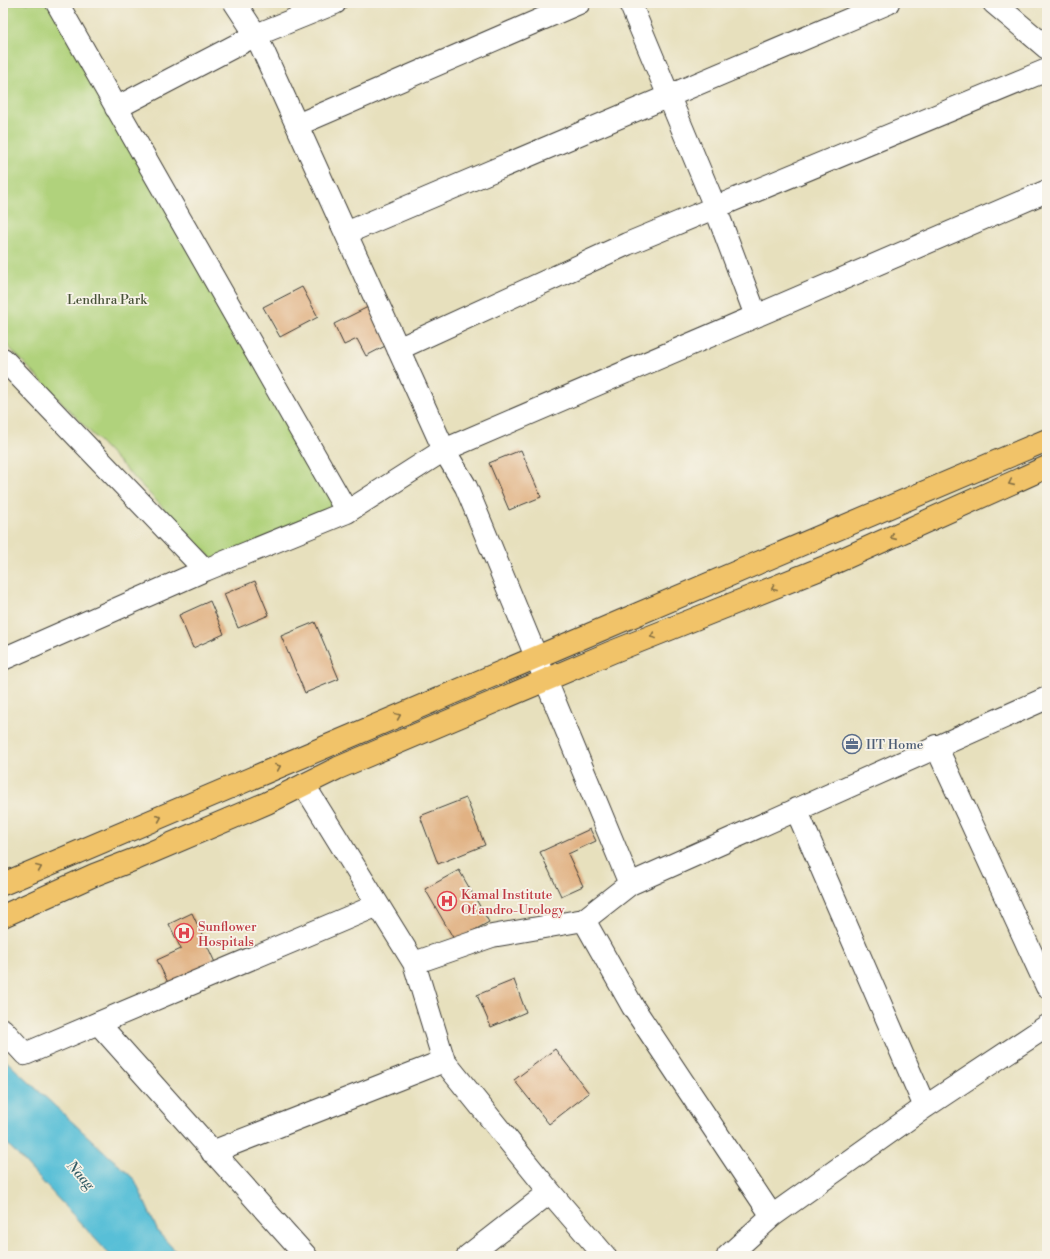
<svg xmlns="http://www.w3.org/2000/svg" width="1050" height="1259" font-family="'Libre Bodoni',serif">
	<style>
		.green { fill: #b0d27b; stroke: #66774c }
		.water { fill: #59bfd7; stroke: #3a6e7a }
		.building { fill: #e1b284 }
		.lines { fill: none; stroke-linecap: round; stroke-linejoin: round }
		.minor-casing { stroke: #3a3934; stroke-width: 24 }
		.major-casing { stroke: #3a3934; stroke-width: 24 }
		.minor { stroke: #fff; stroke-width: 22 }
		.major { stroke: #f1c369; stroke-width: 22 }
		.oneway { stroke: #867042 }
		.labels { text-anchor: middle; stroke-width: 3.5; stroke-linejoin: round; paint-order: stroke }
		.park-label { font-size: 13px; fill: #485338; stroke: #f7f3e8 }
		.service-label { font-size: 13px; fill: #4e5e75; stroke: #f7f3e8; text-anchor: start }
		.health-label { font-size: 13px; fill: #be3a42; stroke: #f7f3e8; text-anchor: start }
		.water-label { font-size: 14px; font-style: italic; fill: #345d67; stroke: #f7f3e8 }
	</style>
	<rect width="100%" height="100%" fill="#f7f3e8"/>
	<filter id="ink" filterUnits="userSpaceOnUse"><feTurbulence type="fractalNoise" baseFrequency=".025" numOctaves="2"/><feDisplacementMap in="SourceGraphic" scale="8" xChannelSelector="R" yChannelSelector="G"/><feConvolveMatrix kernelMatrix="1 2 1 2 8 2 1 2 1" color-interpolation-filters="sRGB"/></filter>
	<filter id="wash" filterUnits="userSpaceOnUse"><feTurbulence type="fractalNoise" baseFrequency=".012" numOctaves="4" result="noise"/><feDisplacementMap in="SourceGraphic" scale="16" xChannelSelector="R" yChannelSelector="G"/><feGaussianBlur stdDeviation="0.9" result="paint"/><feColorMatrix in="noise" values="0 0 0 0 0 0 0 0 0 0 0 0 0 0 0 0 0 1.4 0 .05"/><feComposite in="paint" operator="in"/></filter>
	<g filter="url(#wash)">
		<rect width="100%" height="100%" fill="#e7e0bd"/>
		<!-- green -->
		<path class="green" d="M3 3H57L347 512 218 565 3 341Z"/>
		<!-- water -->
		<path class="water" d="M3 1058 135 1180 158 1232 180 1256H111L3 1139Z"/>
		<g id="blocks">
			<!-- building -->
			<path class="building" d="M302 287 318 317 280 337 263 307Z
				M372 305 391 343 366 356 357 339 344 345 334 324Z
				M521 450 541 497 509 510 489 463Z
				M255 581 269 615 238 628 224 594Z
				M210 601 224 634 193 648 179 615Z
				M315 622 339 679 305 693 281 636Z
				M466 798 485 845 438 864 420 816Z
				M590 829 596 841 568 854 583 886 561 896 540 852Z
				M459 870 489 922 455 941 425 889Z
				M192 913 218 969 172 991 157 960 181 949 169 924Z
				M514 980 526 1012 491 1027 477 995Z
				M555 1049 589 1093 549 1124 514 1080Z"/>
		</g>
	</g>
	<g filter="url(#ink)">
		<use href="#blocks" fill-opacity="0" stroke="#3a3934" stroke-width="1"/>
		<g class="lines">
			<!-- minor casing -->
			<g class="minor-casing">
				<path id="minor" d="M57 3 347 512
					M235 3 256 35 444 450 466 487 630 884 584 920 492 936 414 963 304 785
					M630 3 715 207 756 316
					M994 3 1047 48
					M116 108 256 35 335 3
					M297 125 579 3
					M346 233 888 3
					M398 349 627 244 1047 70
					M3 359 205 570
					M3 659 205 570 347 512 444 450 1047 191
					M936 746 1047 987
					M796 809 925 1107
					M630 884 1047 698
					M584 920 633 1007 772 1216 728 1256
					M98 1023 306 1256
					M3 1030 25 1054 378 905
					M444 1061 550 1192 605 1256
					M212 1152 444 1061 414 963
					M772 1216 925 1107 1047 1026
					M468 1256 550 1192"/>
			</g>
			<!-- major casing -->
			<g class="major-casing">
				<path id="major" d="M3 884 1047 440
					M3 916 94 875 138 858 267 803 338 768 612 652 825 567 1047 467"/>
			</g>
			<!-- minor -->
			<use href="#minor" class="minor"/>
			<!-- major -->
			<use href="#major" class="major"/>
		</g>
		<!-- one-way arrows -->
		<defs><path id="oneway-chevron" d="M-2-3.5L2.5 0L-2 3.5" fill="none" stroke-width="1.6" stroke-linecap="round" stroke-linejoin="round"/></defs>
		<g class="oneway">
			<use href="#oneway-chevron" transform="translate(1011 483) rotate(156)"/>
			<use href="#oneway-chevron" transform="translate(893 537) rotate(156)"/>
			<use href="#oneway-chevron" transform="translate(774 588) rotate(158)"/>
			<use href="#oneway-chevron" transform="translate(653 636) rotate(158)"/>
			<use href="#oneway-chevron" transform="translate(398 716) rotate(-23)"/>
			<use href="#oneway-chevron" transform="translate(278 767) rotate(-23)"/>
			<use href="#oneway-chevron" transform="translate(159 818) rotate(-23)"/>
			<use href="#oneway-chevron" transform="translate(39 868) rotate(-23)"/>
		</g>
	</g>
	<!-- icons -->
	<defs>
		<g id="office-ring" transform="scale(1)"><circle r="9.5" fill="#f7f3e8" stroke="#5c6f8a" stroke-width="1.5"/><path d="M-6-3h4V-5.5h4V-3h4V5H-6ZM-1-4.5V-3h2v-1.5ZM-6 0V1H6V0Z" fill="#5c6f8a"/></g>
		<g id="hospital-ring" transform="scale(1)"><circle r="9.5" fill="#f7f3e8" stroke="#e0444e" stroke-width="1.5"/><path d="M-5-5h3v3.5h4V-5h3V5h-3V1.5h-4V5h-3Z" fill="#e0444e"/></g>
	</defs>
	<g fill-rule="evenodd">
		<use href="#office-ring" x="852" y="744"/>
		<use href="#hospital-ring" x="447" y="901"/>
		<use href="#hospital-ring" x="184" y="933"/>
	</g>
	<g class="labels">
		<!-- park labels -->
		<g class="park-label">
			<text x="107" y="304">Lendhra Park</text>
		</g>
		<!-- service labels -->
		<g class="service-label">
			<text x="866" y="749">IIT Home</text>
		</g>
		<!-- health labels -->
		<g class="health-label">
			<text x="461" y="899">Kamal Institute<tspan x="461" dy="15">Of andro-Urology</tspan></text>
			<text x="198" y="931">Sunflower<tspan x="198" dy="15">Hospitals</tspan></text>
		</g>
		<!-- water labels -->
		<g class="water-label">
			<text transform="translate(81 1175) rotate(48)" y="5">Naag</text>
		</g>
	</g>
	<!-- margin -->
	<rect width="1050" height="1259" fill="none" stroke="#f7f3e8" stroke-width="16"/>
</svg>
